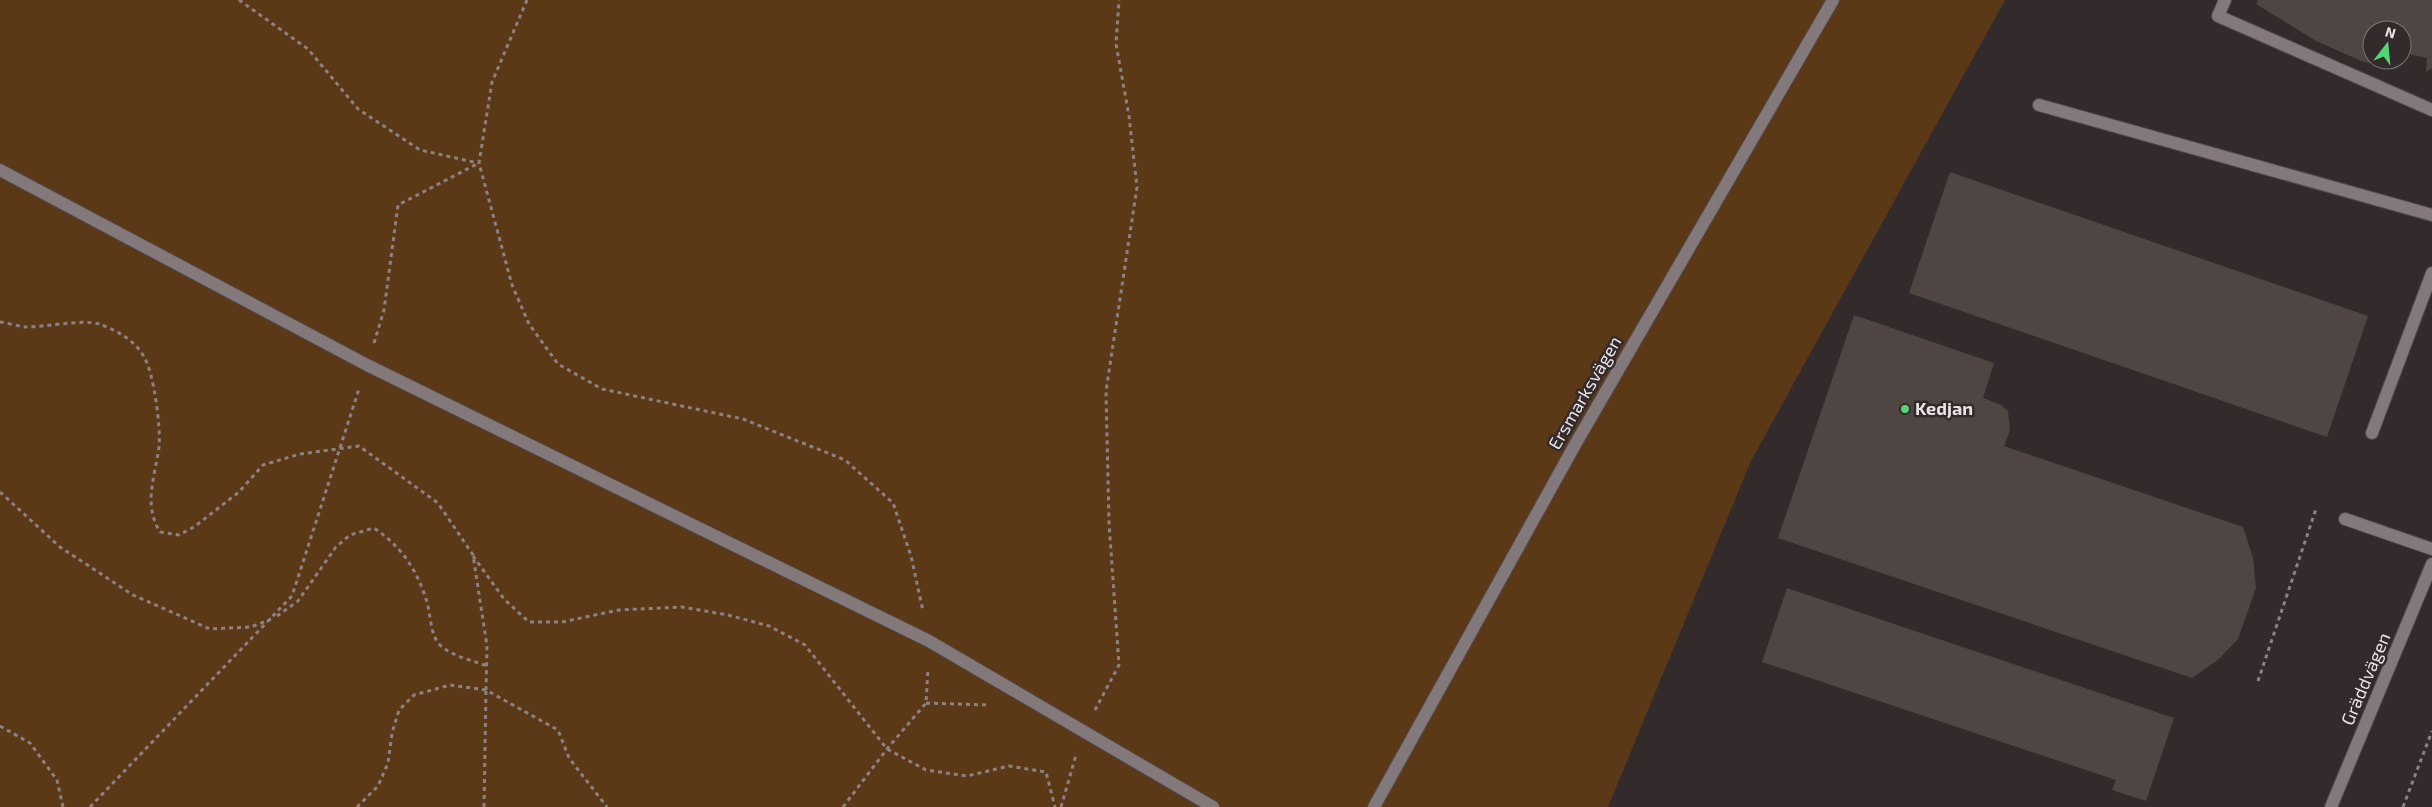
<svg xmlns="http://www.w3.org/2000/svg" width="2432" height="807" font-family="'Exo 2',sans-serif">
	<style>
		.green { fill: #5b3816 }
		.building { fill: #4f4543 }
		.lines { fill: none; stroke-linecap: round; stroke-linejoin: round }
		.lane-casing { stroke: #50484a; stroke-width: 14 }
		.street-casing { stroke: #50484a; stroke-width: 14 }
		.secondary-casing { stroke: #50484a; stroke-width: 14 }
		.path { stroke: #8a8284; stroke-width: 3; stroke-dasharray: 4 4; stroke-linecap: butt }
		.lane { stroke: #83787a; stroke-width: 12 }
		.street { stroke: #83787a; stroke-width: 12 }
		.secondary { stroke: #83787a; stroke-width: 12 }
		.poi-dot { fill: #53d672; stroke: #332a2c; stroke-width: 2 }
		.labels { text-anchor: middle; stroke-width: 5; stroke-linejoin: round; paint-order: stroke }
		.street-label { font-size: 18px; fill: #eae3e5; stroke: #332a2c }
		.poi-label { font-size: 18px; font-weight: bold; fill: #eae3e5; stroke: #332a2c; text-anchor: start }
	</style>
	<rect width="100%" height="100%" fill="#332a2c"/>
	<!-- green -->
	<path class="green" d="M0 0H2005L1751 461 1608 807H0Z"/>
	<!-- building -->
	<path class="building" d="M2258 0H2432V68L2426 72 2427 58 2402 53V30H2372V60H2399L2396 69 2361 61 2316 41 2256 4Z
		M1950 172 2368 316 2327 437 1909 293Z
		M1854 315 1994 363 1983 398 2001 405 2008 411 2010 430 2004 446 2243 527 2253 558 2256 588 2238 639 2219 659 2192 678 1778 538Z
		M1787 588 2174 718 2146 801 2112 790 2116 780 1762 662Z"/>
	<g class="lines">
		<!-- lane casing -->
		<g class="lane-casing">
			<path id="lane" d="M2225 0 2218 16 2432 110
				M2039 105 2432 215
				M2372 433 2432 273
				M2345 519 2432 549"/>
		</g>
		<!-- street casing -->
		<g class="street-casing">
			<path id="street" d="M0 170 367 365 929 641 1213 807
				M2331 807 2432 564"/>
		</g>
		<!-- secondary casing -->
		<g class="secondary-casing">
			<path id="secondary" d="M1374 807 1576 443 1833 0"/>
		</g>
		<!-- path -->
		<path class="path" d="M239 0 308 49 358 109 420 150 478 163
			M527 0 492 82 479 163 512 285 529 324 558 364 602 389 743 419 845 460 893 503 911 556 923 611
			M0 322C8 323 18 326 26 327 45 327 83 319 99 324 116 330 135 340 144 357 154 373 161 428 159 447 155 477 143 504 160 532L179 535 194 527 239 492 263 465 300 454 359 446 438 503 473 555 487 646 486 690 558 730 569 758 607 807
			M374 343 384 310 398 205 479 163
			M0 492 60 547 133 595 210 629 251 627 271 619
			M473 556 504 599 529 622H562L619 610 682 607 728 615 769 626 805 645 887 749 926 770 967 776 1009 766 1046 772 1055 807
			M277 616 298 601 336 547 350 535 374 528C402 547 417 570 427 602 431 616 430 636 441 646 454 657 472 660 487 666
			M2258 681 2316 509
			M926 703 988 705
			M1095 710 1119 665 1109 523 1106 391 1137 187 1129 116 1116 44 1119 0
			M0 726 30 743 57 780 63 807
			M90 807 292 596 359 389
			M357 807 378 786 388 763 392 733 399 710 414 695 450 685 486 690
			M484 807 486 690
			M843 807 887 749 926 703 928 669
			M1061 807 1076 755
			M2403 807 2432 731"/>
		<!-- lane -->
		<use href="#lane" class="lane"/>
		<!-- street -->
		<use href="#street" class="street"/>
		<!-- secondary -->
		<use href="#secondary" class="secondary"/>
	</g>
	<!-- markers -->
	<circle class="poi-dot" cx="1905" cy="409" r="5"/>
	<g class="labels">
		<!-- street labels -->
		<g class="street-label">
			<text transform="translate(1585 393) rotate(-60)" y="6">Ersmarksvägen</text>
			<text transform="translate(2366 679) rotate(-67)" y="6">Gräddvägen</text>
		</g>
		<!-- poi labels -->
		<g class="poi-label">
			<text x="1915" y="415">Kedjan</text>
		</g>
	</g>
	<!-- north arrow -->
	<g transform="translate(2387 45) rotate(16)"><circle r="24" fill="#332a2c" stroke="#7c7476"/>
	<path d="M0-4L9 19L0 12L-9 19Z" fill="#53d672"/>
	<text y="-8" font-size="14" font-weight="bold" text-anchor="middle" fill="#eae3e5">N</text>
	</g>
</svg>
